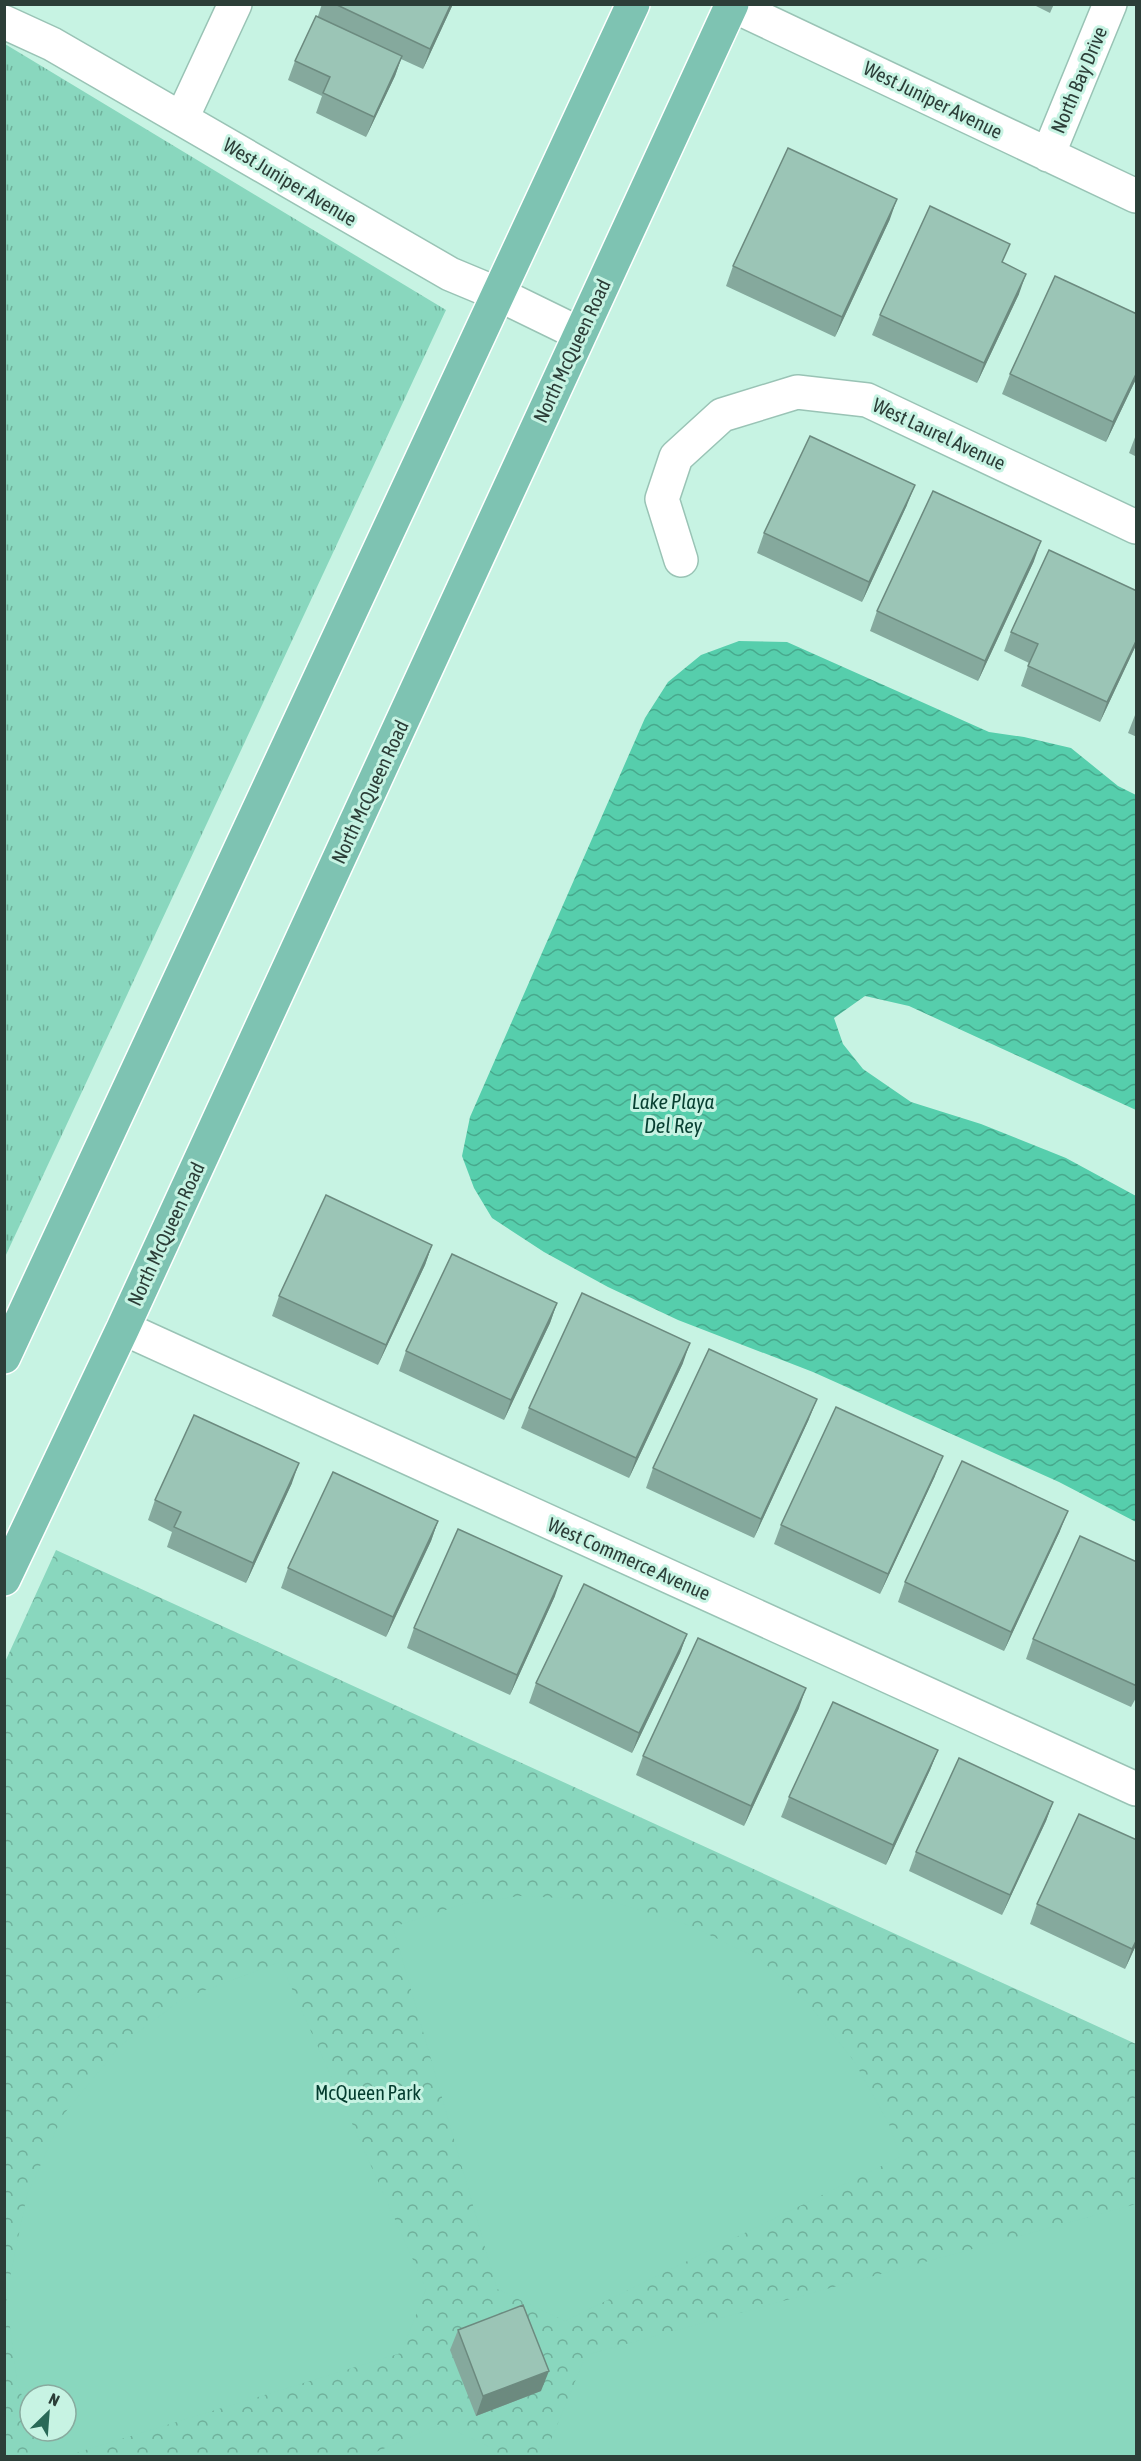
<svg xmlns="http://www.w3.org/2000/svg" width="1141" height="2461" font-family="'Asap Condensed',sans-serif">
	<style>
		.grass { fill: url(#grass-tufts) }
		.park { fill: url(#park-crowns); fill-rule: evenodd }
		.pitch { fill: #89d7be }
		.water { fill: url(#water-waves) }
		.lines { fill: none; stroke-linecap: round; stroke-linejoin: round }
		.minor-casing { stroke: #99c3b5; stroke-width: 36 }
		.major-casing { stroke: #fff; stroke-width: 36 }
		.minor { stroke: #fff; stroke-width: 33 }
		.major { stroke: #7ec3b2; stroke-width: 33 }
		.wall { fill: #85a99d }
		.shaded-wall { fill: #6c8a7f }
		.building { fill: #9bc5b6; stroke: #6c8a7f; stroke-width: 1.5 }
		.labels { text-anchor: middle; stroke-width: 6; stroke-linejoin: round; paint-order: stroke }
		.street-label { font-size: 20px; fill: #2c3e38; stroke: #c7f3e3 }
		.park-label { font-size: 20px; fill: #033b2e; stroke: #c7f3e3 }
		.water-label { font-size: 21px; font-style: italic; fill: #073f31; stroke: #c7f3e3 }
	</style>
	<defs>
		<pattern id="grass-tufts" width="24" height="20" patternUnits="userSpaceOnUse" patternTransform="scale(1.5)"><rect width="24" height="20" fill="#89d7be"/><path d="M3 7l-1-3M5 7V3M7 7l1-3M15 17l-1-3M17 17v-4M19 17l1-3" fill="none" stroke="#70b09b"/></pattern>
		<pattern id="park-crowns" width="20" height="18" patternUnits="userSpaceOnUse" patternTransform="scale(1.5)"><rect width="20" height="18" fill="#89d7be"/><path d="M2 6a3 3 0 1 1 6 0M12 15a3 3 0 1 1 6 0" fill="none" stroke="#70b09b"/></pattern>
		<pattern id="water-waves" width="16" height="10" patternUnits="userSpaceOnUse" patternTransform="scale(1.5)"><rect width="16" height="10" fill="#56ceac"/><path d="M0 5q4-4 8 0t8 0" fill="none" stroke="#47a98d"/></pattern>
	</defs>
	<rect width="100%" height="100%" fill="#c7f3e3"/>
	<!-- grass -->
	<path class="grass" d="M5 44 446 310 5 1257Z"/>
	<!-- park -->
	<path class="park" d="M56 1550 1136 2044V2456H5V1662ZM30 2395H66V2431H30Z"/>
	<!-- pitch -->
	<path class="pitch" d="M520 1896 606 1900 691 1926 761 1960 807 2002 854 2061 889 2124 900 2157 565 2321 497 2289 393 1927 464 1904Z
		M280 1962 426 2289 401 2353 66 2456H45L35 2431H66V2395H30V2418L17 2382 6 2296 27 2195 63 2115 120 2046 182 1999Z
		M1136 2204V2456H553L548 2447 586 2355Z
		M440 2424 492 2448 495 2456H367Z"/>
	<!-- water -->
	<path class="water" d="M739 641 787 642 989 732 1024 737 1071 748 1118 786 1136 795V1110L909 1006 865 996 834 1018 843 1044 863 1069 911 1102 981 1124 1066 1158 1136 1196V1522L1059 1482 813 1372 678 1320 608 1287 544 1252 492 1218 474 1188 462 1156 470 1117 645 718 668 682 701 655Z"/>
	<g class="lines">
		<!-- minor casing -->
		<g class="minor-casing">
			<path id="minor" d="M730 4 1136 196
				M4 22 52 44 450 274 498 294 580 334
				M182 118 235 4
				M1048 155 1110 4
				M681 560 662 499 676 457 722 415 797 392 867 400 1136 527
				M123 1328 1136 1789"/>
		</g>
		<!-- major casing -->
		<g class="major-casing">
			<path id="major" d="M4 1357 633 4
				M4 1579 123 1328 732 4"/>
		</g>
		<!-- minor -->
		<use href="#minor" class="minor"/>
		<!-- major -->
		<use href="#major" class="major"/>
	</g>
	<!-- wall -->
	<path class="wall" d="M322 4H453L423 69 401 59 395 76 366 137 316 113 322 96 288 80 295 61 318 16Z
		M1032 4H1054L1050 13Z
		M890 219 835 337 726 286 733 266Z
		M1003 263 1019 294 977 383 872 335 880 315Z
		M1137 314V377L1106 442 1002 394 1010 374Z
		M1137 432V457L1129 453Z
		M907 505 862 602 757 553 764 533Z
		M1034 561 978 681 870 631 877 611Z
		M1137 591V643L1100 722 1021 686 1029 663 1004 651 1011 632Z
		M1137 710V737L1128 733Z
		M432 1245 425 1265 378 1365 272 1316 279 1296Z
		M557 1303 550 1323 504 1420 399 1371 406 1351Z
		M683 1363 629 1478 521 1428 529 1408Z
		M809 1419 754 1538 646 1488 653 1468Z
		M935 1476 880 1594 774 1544 781 1525Z
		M292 1483 246 1583 167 1547 172 1532 148 1520 155 1500Z
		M438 1521 431 1541 386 1637 281 1588 288 1568Z
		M1060 1531 1004 1651 898 1602 905 1582Z
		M1137 1562V1696L1131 1707 1026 1659 1033 1639Z
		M555 1596 510 1695 407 1648 414 1628Z
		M687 1634 680 1653 632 1753 529 1703 536 1683Z
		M799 1708 744 1826 636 1775 643 1756Z
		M938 1750 930 1770 886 1865 781 1817 789 1797Z
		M1053 1802 1046 1821 1002 1915 909 1871 916 1852Z
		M1137 1840V1943L1125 1969 1030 1924 1037 1904Z
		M458 2330 541 2391 476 2416 450 2350Z"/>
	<!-- shaded-wall -->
	<path class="shaded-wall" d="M451 4H453L423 69 430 49Z
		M402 56 395 76 366 137 374 117Z
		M897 199 890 219 835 337 842 317Z
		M1026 274 1019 294 977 383 984 363Z
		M1137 372V377L1106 442 1113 422Z
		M915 485 907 505 862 602 869 582Z
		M1041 541 1034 561 978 681 985 661Z
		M1137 639V643L1100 722 1107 702Z
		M432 1245 425 1265 378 1365 386 1345Z
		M557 1303 550 1323 504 1420 511 1400Z
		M690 1343 683 1363 629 1478 636 1458Z
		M817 1399 809 1419 754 1538 761 1519Z
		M943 1456 935 1476 880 1594 888 1574Z
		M299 1463 292 1483 246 1583 253 1563Z
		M1068 1511 1060 1531 1004 1651 1011 1632Z
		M438 1521 431 1541 386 1637 393 1617Z
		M562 1576 555 1596 510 1695 517 1675Z
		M687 1634 680 1653 632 1753 639 1733Z
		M806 1688 799 1708 744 1826 751 1806Z
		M938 1750 930 1770 886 1865 893 1845Z
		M1053 1802 1046 1821 1002 1915 1010 1895Z
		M1137 1939V1943L1125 1969 1132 1949Z
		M549 2371 541 2391 476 2416 483 2396Z"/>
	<!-- building -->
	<path class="building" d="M335 4H451L430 49Z
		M316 16 402 56 374 117 323 93 330 77 295 61Z
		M788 148 897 199 842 317 733 266Z
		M930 206 1010 244 1002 262 1026 274 984 363 880 315Z
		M1055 276 1137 314V372L1113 422 1010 374Z
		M810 436 915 485 869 582 764 533Z
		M933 491 1041 541 985 661 877 611Z
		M1049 550 1137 591V639L1107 702 1028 666 1038 644 1011 632Z
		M326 1195 432 1245 386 1345 279 1296Z
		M452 1254 557 1303 511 1400 406 1351Z
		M582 1293 690 1343 636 1458 529 1408Z
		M709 1349 817 1399 761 1519 653 1468Z
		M836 1407 943 1456 888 1574 781 1525Z
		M194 1415 299 1463 253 1563 174 1527 181 1512 155 1500Z
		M962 1461 1068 1511 1011 1632 905 1582Z
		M333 1472 438 1521 393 1617 288 1568Z
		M458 1529 562 1576 517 1675 414 1628Z
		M1080 1536 1137 1562V1686L1033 1639Z
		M584 1584 687 1634 639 1733 536 1683Z
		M698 1638 806 1688 751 1806 643 1756Z
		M833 1702 938 1750 893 1845 789 1797Z
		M959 1758 1053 1802 1010 1895 916 1852Z
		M1079 1814 1137 1840V1939L1132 1949 1037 1904Z
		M523 2305 549 2371 483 2396 458 2330Z"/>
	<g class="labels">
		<!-- street labels -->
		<g class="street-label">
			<text transform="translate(1079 80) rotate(-67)" y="7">North Bay Drive</text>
			<text transform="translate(933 100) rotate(26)" y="7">West Juniper Avenue</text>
			<text transform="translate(290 182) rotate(31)" y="7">West Juniper Avenue</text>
			<text transform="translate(572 351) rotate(-65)" y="7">North McQueen Road</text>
			<text transform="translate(939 434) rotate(25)" y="7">West Laurel Avenue</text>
			<text transform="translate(370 792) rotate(-65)" y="7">North McQueen Road</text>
			<text transform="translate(166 1234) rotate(-65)" y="7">North McQueen Road</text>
			<text transform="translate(629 1559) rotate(24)" y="7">West Commerce Avenue</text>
		</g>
		<!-- park labels -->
		<g class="park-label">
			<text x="368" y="2100">McQueen Park</text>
		</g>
		<!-- water labels -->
		<g class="water-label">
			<text x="673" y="1109">Lake Playa<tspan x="673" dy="24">Del Rey</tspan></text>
		</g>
	</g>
	<!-- border -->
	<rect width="1141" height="2461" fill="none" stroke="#2c3e38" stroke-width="12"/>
	<!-- north arrow -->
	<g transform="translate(48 2413) rotate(25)"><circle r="28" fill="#c7f3e3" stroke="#89ab9f" stroke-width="1.5"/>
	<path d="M0-4.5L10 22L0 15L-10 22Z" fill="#296957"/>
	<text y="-9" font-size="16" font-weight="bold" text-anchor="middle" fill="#2c3e38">N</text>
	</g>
</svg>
